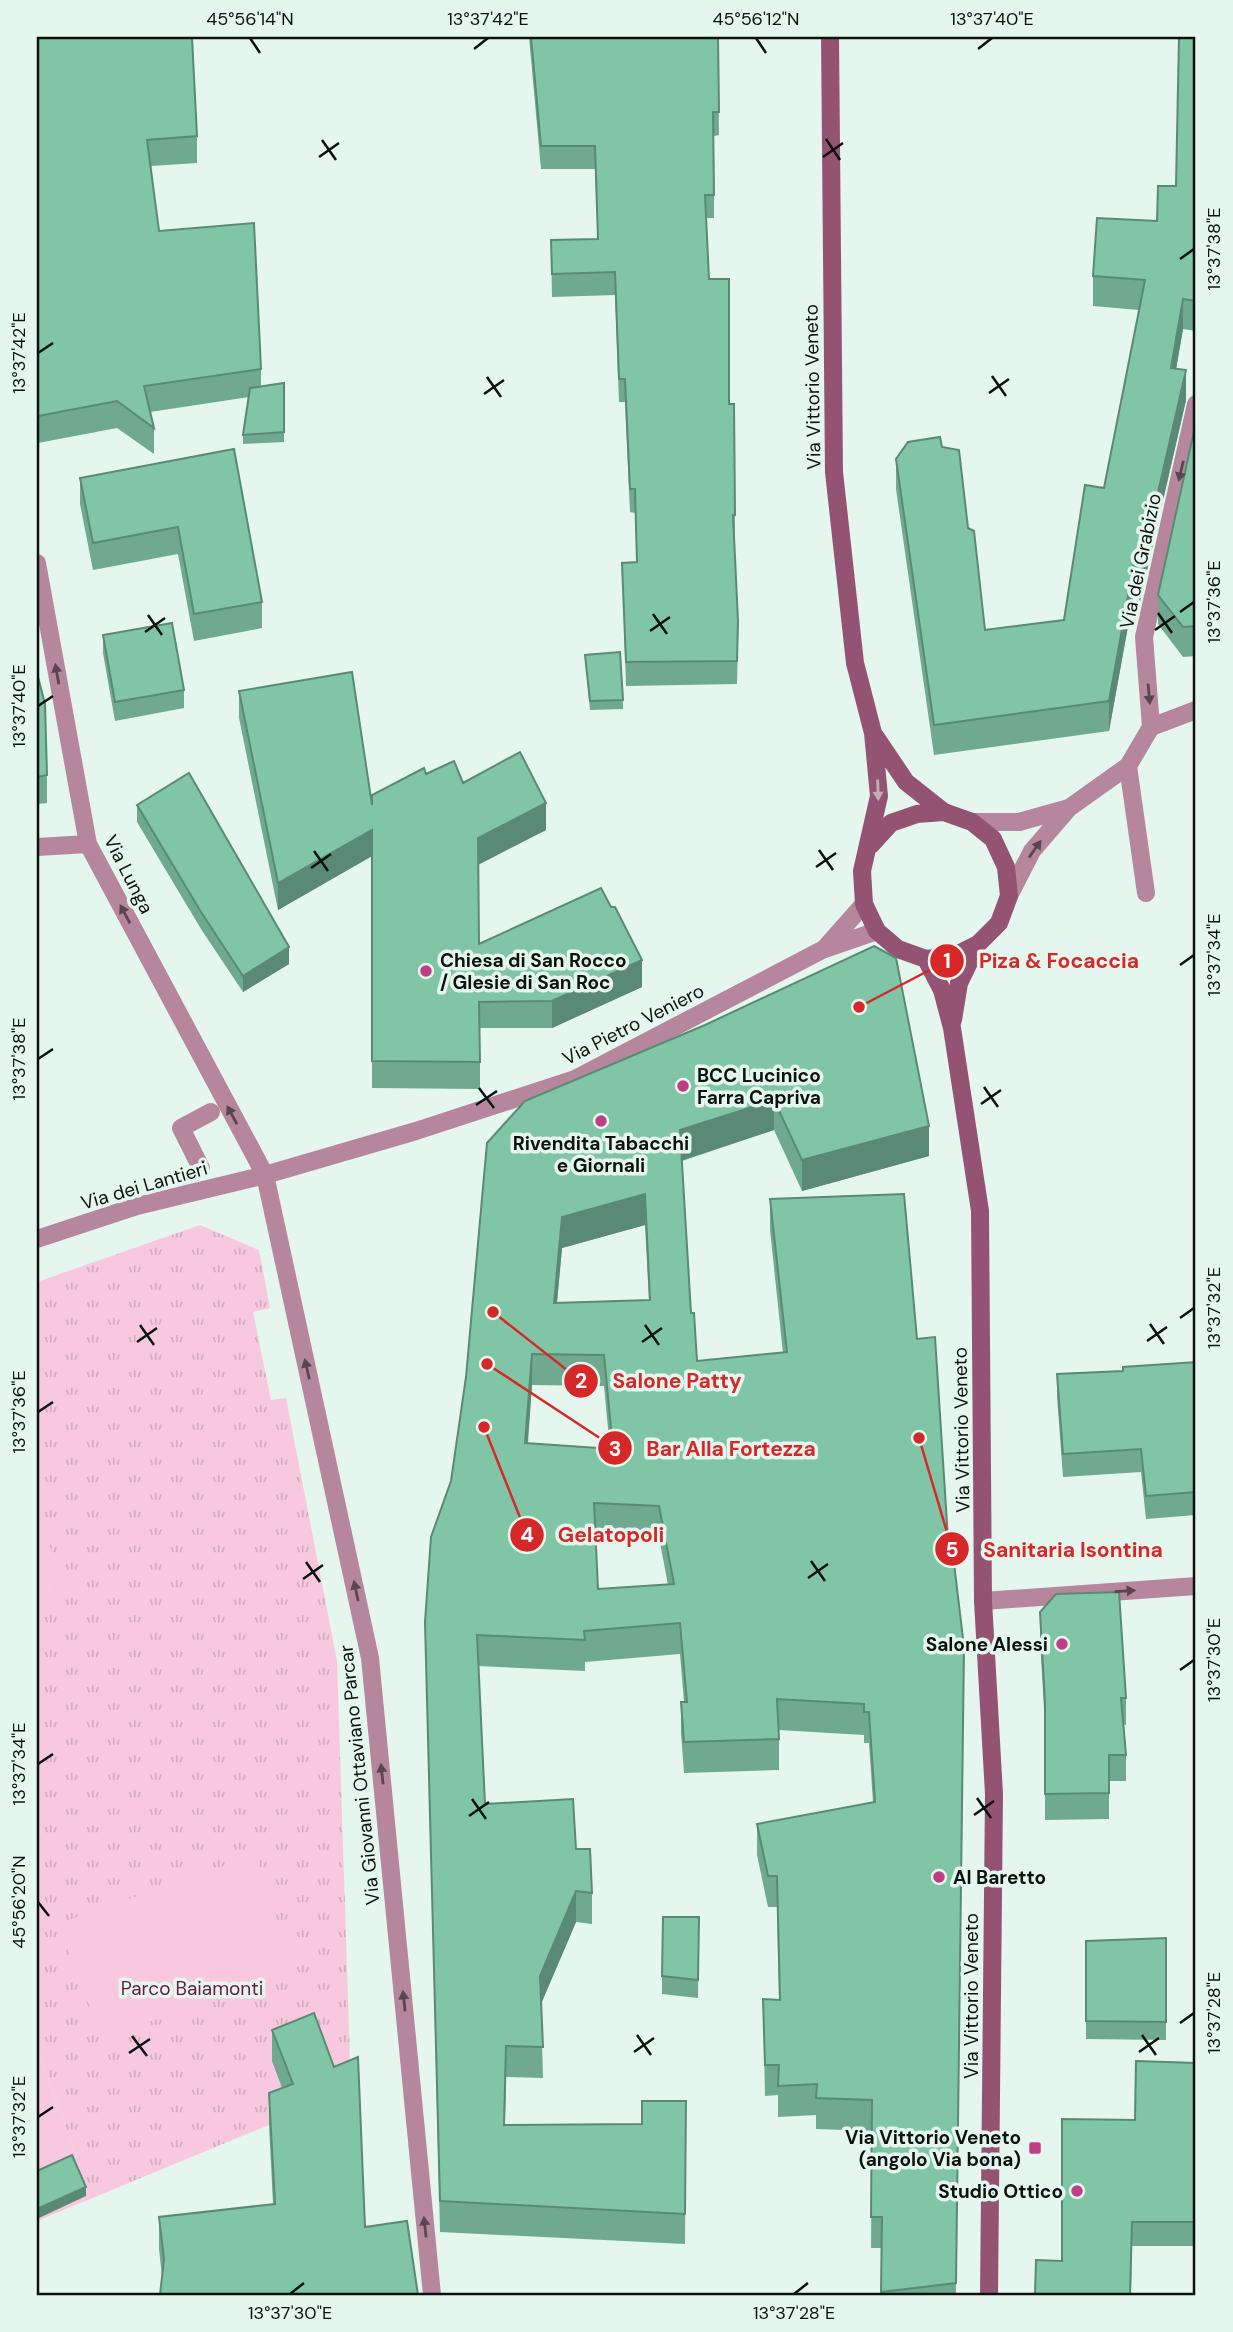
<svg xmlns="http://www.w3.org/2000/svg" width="1233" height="2332" font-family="'DM Sans',sans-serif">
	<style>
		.grass { fill: url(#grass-tufts) }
		.pitch { fill: #f8c9de }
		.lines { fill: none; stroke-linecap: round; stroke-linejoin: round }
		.service { stroke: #b6879c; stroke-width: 18 }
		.pedestrian { stroke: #b6879c; stroke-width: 18 }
		.minor { stroke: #b6879c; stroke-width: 18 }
		.secondary { stroke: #955374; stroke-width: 18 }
		.wall { fill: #6fa990; fill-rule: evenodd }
		.shaded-wall { fill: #5a8a75 }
		.building { fill: #81c5a7; stroke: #5a8a75; stroke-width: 2; fill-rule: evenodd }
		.oneway { fill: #58474e }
		.oneway2 { fill: #c0adb7 }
		.ticks { fill: none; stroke: #0c120f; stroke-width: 2.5 }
		.poi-dot { fill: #c03e87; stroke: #e4f6ed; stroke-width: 2.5 }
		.labels { text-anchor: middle; stroke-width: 7; stroke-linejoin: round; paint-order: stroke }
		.street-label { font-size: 19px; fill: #0c120f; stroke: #e4f6ed }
		.poi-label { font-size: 19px; font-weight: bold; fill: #0c120f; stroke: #e4f6ed; text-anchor: start }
		.park-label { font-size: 19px; fill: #631b43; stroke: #e4f6ed }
		.leader { fill: none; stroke: #d62828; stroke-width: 2.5 }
		.callout-dot { fill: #d62828; stroke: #e4f6ed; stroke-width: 2.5 }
		.mark-label { font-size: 21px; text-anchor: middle; font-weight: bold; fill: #fff }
		.callout-label { font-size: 21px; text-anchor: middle; font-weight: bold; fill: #d62828; stroke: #e4f6ed; stroke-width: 7; stroke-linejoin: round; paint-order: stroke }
		.neatline { fill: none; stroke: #0c120f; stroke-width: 2.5 }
		.ticks-label { font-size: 18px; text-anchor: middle; fill: #0c120f }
	</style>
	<defs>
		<pattern id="grass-tufts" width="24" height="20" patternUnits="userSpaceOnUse" patternTransform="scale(1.75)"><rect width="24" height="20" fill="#f8c9de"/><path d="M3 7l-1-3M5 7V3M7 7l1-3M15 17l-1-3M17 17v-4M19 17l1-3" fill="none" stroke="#d3acbd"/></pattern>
	</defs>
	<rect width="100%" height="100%" fill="#e4f6ed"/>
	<!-- grass -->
	<path class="grass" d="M200 1225 259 1250 270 1308 253 1312 271 1400 286 1398 337 1661 351 2091 90 2199 37 2045V1282Z"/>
	<!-- pitch -->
	<path class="pitch" d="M37 1508 63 1584 37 1593Z
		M254 1855 295 1970 101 2039 60 1923Z
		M37 2045 90 2199 37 2221Z"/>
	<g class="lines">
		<!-- service -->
		<path class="service" d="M1128 766 1146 893"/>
		<!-- pedestrian -->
		<path class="pedestrian" d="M201 1168 181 1128 211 1112"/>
		<!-- minor -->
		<path class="minor" d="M37 563 88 844 265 1175 370 1658 432 2295
			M1151 727 1144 637 1196 404
			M972 822H1019L1069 808
			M37 847 88 844
			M1009 896 1032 851 1069 808 1128 766 1151 727 1196 710
			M825 948 864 904
			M37 1239 137 1206 265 1175 416 1131 575 1079 822 950 877 931
			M983 1601 1196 1586"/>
		<!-- secondary -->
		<path class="secondary" d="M830 37 834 472 855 663 873 733 879 796 862 871 864 904 877 931 898 949 926 959 954 956 978 944
			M875 736 906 782 944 812 972 822 993 839 1006 867 1009 896 999 923 978 944 959 983 953 1020
			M871 845 891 823 917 814 944 812
			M926 959 942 990 952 1028 980 1211 983 1601 994 1794 989 2295"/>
	</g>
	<!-- wall -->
	<path class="wall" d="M37 37 197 136V163L151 166 159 231 261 369V386L284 383V442L243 444V435L249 397 150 412 154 428V454L117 428 38 443 37 429Z
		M529 37H718L719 135 714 136V218H706L709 279 729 404H734L735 538H734L738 644 737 684 626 686 622 563 637 562 635 513 630 512 625 402H619L615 295 552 297 551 240 598 239 595 169H541Z
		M1196 37V331L1183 329 1176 369 1186 400 1140 601 1134 593 1109 731 934 755 896 489V459L942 447 968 528 985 630 1064 620 1104 488 1139 310 1093 306V276L1157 221 1176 186Z
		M1196 422V656L1183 657 1158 624V595Z
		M234 449 262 602V628L194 641 178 554 93 570 80 504V478Z
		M103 635 184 690V708L115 721 103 653Z
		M585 655 623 700V709L590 710Z
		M37 673 47 775V803L37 804Z
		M239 691 372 805 426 774 463 783 546 830 478 864 479 944 642 987 552 1028H480V1089L372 1088V856L278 910 239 718Z
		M137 805 289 964 243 992 201 929 137 822Z
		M705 1025 929 1156 802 1191 774 1130 682 1161 691 1313 697 1361 783 1353 770 1230V1199L917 1339 948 1539 956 2295H881L882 2248H871L872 2131 816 2129V2115L778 2117V2095L765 2096 763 1999 779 2000 777 1907H768L757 1855V1824L873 1802 869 1743H864V1735L779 1730V1770L684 1773 681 1733V1702H684L680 1654 585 1662V1671L478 1666 485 1804 576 1849 592 1893V1924L576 1922 541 2004 543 2078 506 2077 504 2125 642 2124 686 2101 685 2244 440 2232 425 1622 451 1481 466 1377ZM645 1225 649 1300 557 1303 562 1248ZM532 1385 604 1386 610 1449 528 1443ZM595 1534 659 1537 668 1585 598 1589Z
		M1196 1362V1515L1146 1519 1141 1472 1063 1477 1057 1397V1374L1123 1371Z
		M1040 1612 1126 1698V1725L1123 1724 1126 1755V1781H1109V1819L1045 1820V1727L1040 1639Z
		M699 1917 698 1998 662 1994V1976Z
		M1166 1938V2040L1086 2039V1941Z
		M272 2030 365 2227 162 2276 159 2249V2217L273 2204 269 2125V2093L282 2088 272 2061Z
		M1196 2063V2246H1132L1131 2295H1035L1062 2261 1135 2120Z"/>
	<!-- shaded-wall -->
	<path class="shaded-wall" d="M1183 299V329L1171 398V368Z
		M1186 370V400L1140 601V571Z
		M1134 563V593L1109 731V701Z
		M546 803V830L478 865V838Z
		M372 830V856L278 910V883Z
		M289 947V964L243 992V976Z
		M642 960V987L552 1028V1001Z
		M774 1100V1130L680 1161V1130Z
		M929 1126V1156L802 1191V1160Z
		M645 1194V1225L562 1248 554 1334V1303L562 1217Z
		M532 1354V1385L525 1474V1443Z
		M576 1891V1922L540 2006V1976Z
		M506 2046V2077L504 2156V2125Z
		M86 2187V2196L37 2219V2209Z"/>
	<!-- building -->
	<path class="building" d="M37 37H192L197 136 147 140 159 231 254 223 261 369 144 386 154 428 117 401 38 416 37 403Z
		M531 37H718L719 112H713L714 195H705L709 279H729V404H734L735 515H733L738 621 737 661 626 662 622 563 637 562 635 489H630L625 379H619L615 272 552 274 551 240 598 239 595 146H541Z
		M1179 37H1196V301L1183 299 1171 368 1186 370 1140 571 1134 563 1109 701 934 725 896 459 908 442 940 437 942 447 959 450 968 528 974 531 985 630 1064 620 1085 485 1104 488 1145 280 1093 276 1097 218 1157 221 1158 186H1176Z
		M284 383V432L243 435 250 388Z
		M1196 422V626L1183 627 1158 595Z
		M234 449 262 602 194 614 178 527 93 543 80 478Z
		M172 623 184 690 115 702 103 635Z
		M620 652 623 700 590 701 585 655Z
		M352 672 372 805V795L424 768 426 774 454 761 463 783 520 752 546 803 478 838 479 944 601 888 611 907H615L642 960 552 1001 479 1002 480 1062 372 1061V830L278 883 239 691Z
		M37 673 45 704 47 775 37 777Z
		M189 773 289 947 243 976 201 912 137 805Z
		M874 946 896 958 929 1126 802 1160 774 1100 680 1130 691 1313H694L697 1361 787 1352 770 1199 904 1194 917 1339 935 1337 948 1539 951 1538 964 1647 956 2283 881 2292 882 2217H871L872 2100 816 2098 817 2084 778 2086 779 2065H765L763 1999 780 2000 777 1876H768L757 1824 875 1802 869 1712H864V1704L777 1699 779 1739 684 1742 681 1702H687L680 1623 584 1631 585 1640 477 1635 485 1804 573 1799 576 1849H590L592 1893 576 1891 540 1976 543 2047 506 2046 504 2125 642 2124V2101H686L685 2214 440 2201 425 1622 431 1537 451 1481 466 1377 487 1143 525 1101 705 1025ZM645 1194 650 1300 554 1303 562 1217ZM532 1354 604 1355 613 1449 525 1443ZM594 1503 659 1506 674 1584 598 1589Z
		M1196 1362V1492L1146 1496 1141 1449 1063 1454 1057 1374 1123 1371V1367Z
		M1119 1592 1126 1698H1121L1126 1755H1109V1793L1045 1794V1703L1040 1612 1056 1594Z
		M663 1917H699L698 1980 662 1976Z
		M1166 1938V2022L1086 2021V1941Z
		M314 2013 334 2067 358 2057 365 2227 407 2221 418 2295H160L164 2259 159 2217 275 2204 269 2093 293 2084 272 2030Z
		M1136 2061 1196 2063V2222H1132L1130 2295H1035L1036 2260 1062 2261V2119L1135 2120Z
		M72 2155 86 2187 37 2209V2171Z"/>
	<!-- one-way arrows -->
	<defs><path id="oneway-solid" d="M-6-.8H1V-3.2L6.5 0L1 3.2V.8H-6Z" transform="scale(1.75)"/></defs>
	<g class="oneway">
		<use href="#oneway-solid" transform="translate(1181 471) rotate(103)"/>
		<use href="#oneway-solid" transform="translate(57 674) rotate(-100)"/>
		<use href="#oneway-solid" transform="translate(1149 694) rotate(85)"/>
		<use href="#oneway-solid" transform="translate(1035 849) rotate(-55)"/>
		<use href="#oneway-solid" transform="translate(125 914) rotate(-118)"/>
		<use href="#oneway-solid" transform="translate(232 1115) rotate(-118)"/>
		<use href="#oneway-solid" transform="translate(307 1369) rotate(-103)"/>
		<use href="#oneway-solid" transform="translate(356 1591) rotate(-102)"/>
		<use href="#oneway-solid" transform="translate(1125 1591) rotate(-4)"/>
		<use href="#oneway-solid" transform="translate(382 1774) rotate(-96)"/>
		<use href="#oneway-solid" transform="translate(404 2001) rotate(-96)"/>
		<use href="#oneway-solid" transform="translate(425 2227) rotate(-96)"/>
	</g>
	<use class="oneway2" href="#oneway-solid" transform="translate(878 790) rotate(88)"/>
	<!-- ticks -->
	<path class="ticks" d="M250 38 260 53M756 38 766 53M474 49 488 38M978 49 992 38M826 139 840 160M322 140 336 160M319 157 339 143M823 157 843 143M1180 259 1194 249M38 353 53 343M992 376 1006 396M487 377 501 397M989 393 1009 379M484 394 504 380M1180 612 1194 602M1158 613 1172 633M653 614 667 634M148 615 162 635M1155 630 1175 616M650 631 670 617M145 632 165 618M38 706 53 696M819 850 833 870M314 851 328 871M816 867 836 853M311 868 331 854M1180 965 1194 955M38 1059 53 1049M984 1087 998 1107M479 1088 494 1108M981 1104 1001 1090M476 1105 497 1091M1180 1318 1194 1308M1150 1324 1164 1344M140 1325 154 1345M645 1325 659 1345M1147 1341 1167 1327M137 1342 157 1328M642 1342 662 1328M38 1412 53 1402M811 1561 825 1581M306 1562 320 1582M808 1578 828 1564M303 1579 323 1565M1180 1670 1194 1660M38 1764 53 1754M977 1798 991 1818M472 1799 486 1819M974 1815 994 1801M469 1816 489 1802M38 1902 49 1916M1180 2023 1194 2013M637 2035 651 2055M1142 2035 1156 2055M132 2036 147 2056M634 2052 654 2038M1139 2052 1159 2038M129 2053 150 2039M38 2117 53 2107M290 2294 304 2283M794 2294 808 2283"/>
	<!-- markers -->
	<g class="poi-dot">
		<circle cx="426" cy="971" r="7"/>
		<circle cx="683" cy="1086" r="7"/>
		<circle cx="601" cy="1121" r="7"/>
		<circle cx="1062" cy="1644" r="7"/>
		<circle cx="939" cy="1877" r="7"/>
		<rect x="1028" y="2141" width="14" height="14" rx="3.5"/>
		<circle cx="1077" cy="2191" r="7"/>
	</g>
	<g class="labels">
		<!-- street labels -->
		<g class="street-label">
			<text transform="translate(812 387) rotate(-91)" y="7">Via Vittorio Veneto</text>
			<text transform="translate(1140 561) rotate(-78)" y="7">Via dei Grabizio</text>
			<text transform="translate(129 874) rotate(63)" y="7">Via Lunga</text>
			<text transform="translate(633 1024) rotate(-27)" y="7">Via Pietro Veniero</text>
			<text transform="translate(144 1185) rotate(-16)" y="7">Via dei Lantieri</text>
			<text transform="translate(961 1430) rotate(-91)" y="7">Via Vittorio Veneto</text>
			<text transform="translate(359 1775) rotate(-96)" y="7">Via Giovanni Ottaviano Parcar</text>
			<text transform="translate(971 1996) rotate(-90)" y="7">Via Vittorio Veneto</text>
		</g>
		<!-- poi labels -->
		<g class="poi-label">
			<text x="440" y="967">Chiesa di San Rocco<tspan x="440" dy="22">/ Glesie di San Roc</tspan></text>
			<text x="697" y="1082">BCC Lucinico<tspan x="697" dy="22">Farra Capriva</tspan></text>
			<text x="601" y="1150" text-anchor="middle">Rivendita Tabacchi<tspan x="601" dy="22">e Giornali</tspan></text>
			<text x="1048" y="1651" text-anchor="end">Salone Alessi</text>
			<text x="953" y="1884">Al Baretto</text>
			<text x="1021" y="2144" text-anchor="end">Via Vittorio Veneto<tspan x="1021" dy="22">(angolo Via bona)</tspan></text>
			<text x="1063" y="2198" text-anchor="end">Studio Ottico</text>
		</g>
		<!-- park labels -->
		<g class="park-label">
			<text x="192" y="1995">Parco Baiamonti</text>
		</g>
	</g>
	<!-- callouts -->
	<path class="leader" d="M859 1007L947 961M493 1312L581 1381M487 1364L615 1448M484 1427L527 1535M919 1438L952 1549"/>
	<g class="callout-dot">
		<circle cx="859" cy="1007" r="7"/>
		<circle cx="493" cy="1312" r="7"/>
		<circle cx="487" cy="1364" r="7"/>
		<circle cx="484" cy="1427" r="7"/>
		<circle cx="919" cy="1438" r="7"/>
		<circle cx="947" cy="961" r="18"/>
		<circle cx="581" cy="1381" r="18"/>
		<circle cx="615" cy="1448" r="18"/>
		<circle cx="527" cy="1535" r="18"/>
		<circle cx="952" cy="1549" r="18"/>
	</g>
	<g class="mark-label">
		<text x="947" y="968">1</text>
		<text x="581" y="1388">2</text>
		<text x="615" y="1456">3</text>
		<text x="527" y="1542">4</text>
		<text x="952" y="1557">5</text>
	</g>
	<g class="callout-label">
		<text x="1059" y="968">Piza &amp; Focaccia</text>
		<text x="677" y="1388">Salone Patty</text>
		<text x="731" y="1456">Bar Alla Fortezza</text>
		<text x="611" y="1542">Gelatopoli</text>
		<text x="1073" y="1557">Sanitaria Isontina</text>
	</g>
	<!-- border -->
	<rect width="1233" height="2332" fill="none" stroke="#e4f6ed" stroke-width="77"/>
	<rect x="38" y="38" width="1156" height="2256" class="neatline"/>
	<g class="ticks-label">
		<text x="250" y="25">45°56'14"N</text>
		<text x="488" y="25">13°37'42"E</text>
		<text x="756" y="25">45°56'12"N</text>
		<text x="992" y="25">13°37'40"E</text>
		<text transform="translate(1214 249) rotate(-90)" y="6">13°37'38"E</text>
		<text transform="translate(19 353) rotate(-90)" y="6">13°37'42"E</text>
		<text transform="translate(1214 602) rotate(-90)" y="6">13°37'36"E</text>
		<text transform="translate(19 706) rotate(-90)" y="6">13°37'40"E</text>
		<text transform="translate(1214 955) rotate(-90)" y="6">13°37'34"E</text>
		<text transform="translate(19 1059) rotate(-90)" y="6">13°37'38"E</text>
		<text transform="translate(1214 1308) rotate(-90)" y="6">13°37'32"E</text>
		<text transform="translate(19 1412) rotate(-90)" y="6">13°37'36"E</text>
		<text transform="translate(1214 1660) rotate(-90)" y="6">13°37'30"E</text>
		<text transform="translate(19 1764) rotate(-90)" y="6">13°37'34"E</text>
		<text transform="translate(19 1902) rotate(-90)" y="6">45°56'20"N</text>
		<text transform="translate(1214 2013) rotate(-90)" y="6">13°37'28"E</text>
		<text transform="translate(19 2117) rotate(-90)" y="6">13°37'32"E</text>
		<text x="290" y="2319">13°37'30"E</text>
		<text x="794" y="2319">13°37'28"E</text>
	</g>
</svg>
